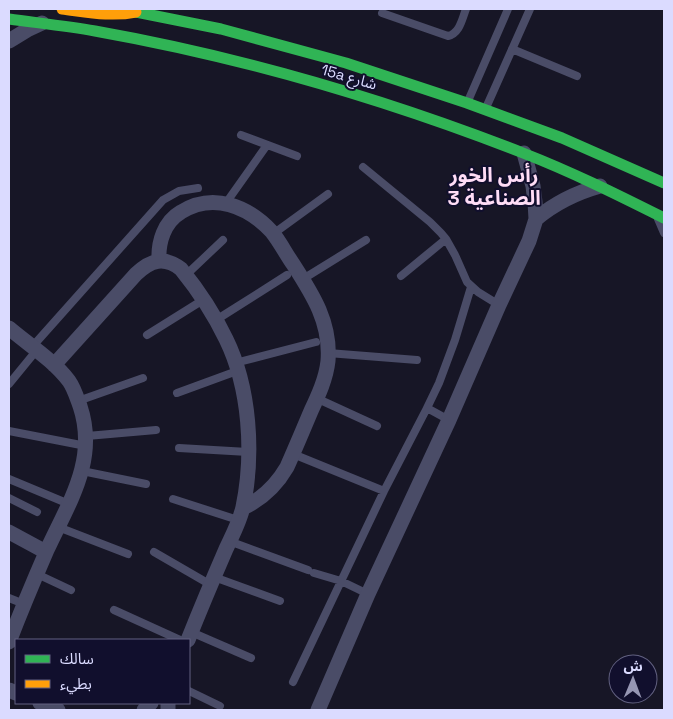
<svg xmlns="http://www.w3.org/2000/svg" width="673" height="719" font-family="'Space Grotesk','Noto Sans Arabic',sans-serif">
	<style>
		.lines { fill: none; stroke-linecap: round; stroke-linejoin: round }
		.lane { stroke: #4a4c67; stroke-width: 8 }
		.street { stroke: #4a4c67; stroke-width: 15 }
		.fast { stroke: #30b455; stroke-width: 11 }
		.slow { stroke: #ff9f0a; stroke-width: 11 }
		.labels { text-anchor: middle; stroke-width: 4; stroke-linejoin: round; paint-order: stroke }
		.street-label { font-size: 15px; fill: #dbdbff; stroke: #110f2d }
		.district-label { font-size: 20px; font-weight: bold; fill: #ffddf6; stroke: #110f2d }
	</style>
	<rect width="100%" height="100%" fill="#171626"/>
	<g class="lines">
		<!-- lane -->
		<path class="lane" d="M382 13 448 36C460 33 462 19 466 9
			M512 49 577 76
			M468 101 508 9
			M485 110 530 9
			M241 135 297 156
			M363 167 430 222 441 233 446 239 455 255 467 282 478 292 499 305
			M226 203 267 145
			M658 219 664 233
			M273 234 328 194
			M186 275 223 240
			M401 276 446 239
			M303 279 366 240
			M216 320 287 275
			M147 335 203 300
			M32 347 163 200 179 191 198 188
			M328 353 417 360
			M235 363 316 342
			M9 384 36 351
			M177 393 237 371
			M316 398 377 426
			M78 401 143 378
			M427 408 449 420
			M9 431 86 446
			M87 436 156 430
			M179 448 248 452
			M293 454 384 491
			M82 471 146 484
			M9 479 69 504
			M9 498 37 512
			M173 499 238 520
			M58 527 128 554
			M229 541 308 570
			M154 552 211 585
			M314 573 341 581 368 594
			M37 574 71 590
			M214 577 280 601
			M9 598 24 604
			M114 610 180 640
			M191 632 251 658
			M293 682 384 491 427 408 439 383 455 340 471 287
			M189 691 220 706"/>
		<!-- street -->
		<path class="street" d="M9 41 27 30 42 23
			M536 219C555 203 575 193 600 186
			M159 261C158 242 164 222 181 212 213 192 248 206 272 232 280 242 286 254 293 264 313 295 331 323 328 361 326 379 318 396 311 411 303 430 295 449 287 467 276 486 262 499 243 508
			M9 328C29 345 53 360 69 381 74 388 77 398 80 406 98 460 69 502 47 550 34 580 21 611 9 642
			M54 365 136 274C151 260 164 256 181 269 198 290 214 314 226 339 250 388 254 454 243 507 240 521 232 536 226 549 213 579 200 610 188 640
			M9 532 46 552
			M9 690 16 693
			M40 703 58 710
			M144 710 151 703
			M168 710V703
			M318 710 368 594 449 420 499 305 529 241 536 219 535 202 533 186 524 153"/>
		<!-- fast -->
		<path class="fast" d="M121 9 221 29 346 63 467 103 562 138 664 183
			M9 19C38 23 67 26 95 31 241 57 385 99 523 153 572 172 618 195 664 218"/>
		<!-- slow -->
		<path class="slow" d="M62 9C87 12 111 17 136 12"/>
	</g>
	<g class="labels">
		<!-- street labels -->
		<g class="street-label">
			<text transform="translate(349 77) rotate(16)" y="5">15a شارع</text>
		</g>
		<!-- district labels -->
		<g class="district-label">
			<text x="494" y="182">رأس الخور<tspan x="494" dy="23">الصناعية 3</tspan></text>
		</g>
	</g>
	<!-- border -->
	<rect width="673" height="719" fill="none" stroke="#dbdbff" stroke-width="20"/>
	<!-- legend -->
	<rect x="15" y="639" width="175" height="65" fill="#110f2d" stroke="#626181"/>
	<rect x="25" y="655" width="25" height="8" fill="#30b455" stroke="#626181"/>
	<text x="60" y="664" font-size="15" fill="#dbdbff">سالك</text>
	<rect x="25" y="680" width="25" height="8" fill="#ff9f0a" stroke="#626181"/>
	<text x="60" y="689" font-size="15" fill="#dbdbff">بطيء</text>
	<!-- north arrow -->
	<g transform="translate(633 679) rotate(1)"><circle r="24" fill="#110f2d" stroke="#626181"/>
	<path d="M0-4L9 19L0 12L-9 19Z" fill="#9696b3"/>
	<text y="-8" font-size="14" font-weight="bold" text-anchor="middle" fill="#dbdbff">ش</text>
	</g>
</svg>
